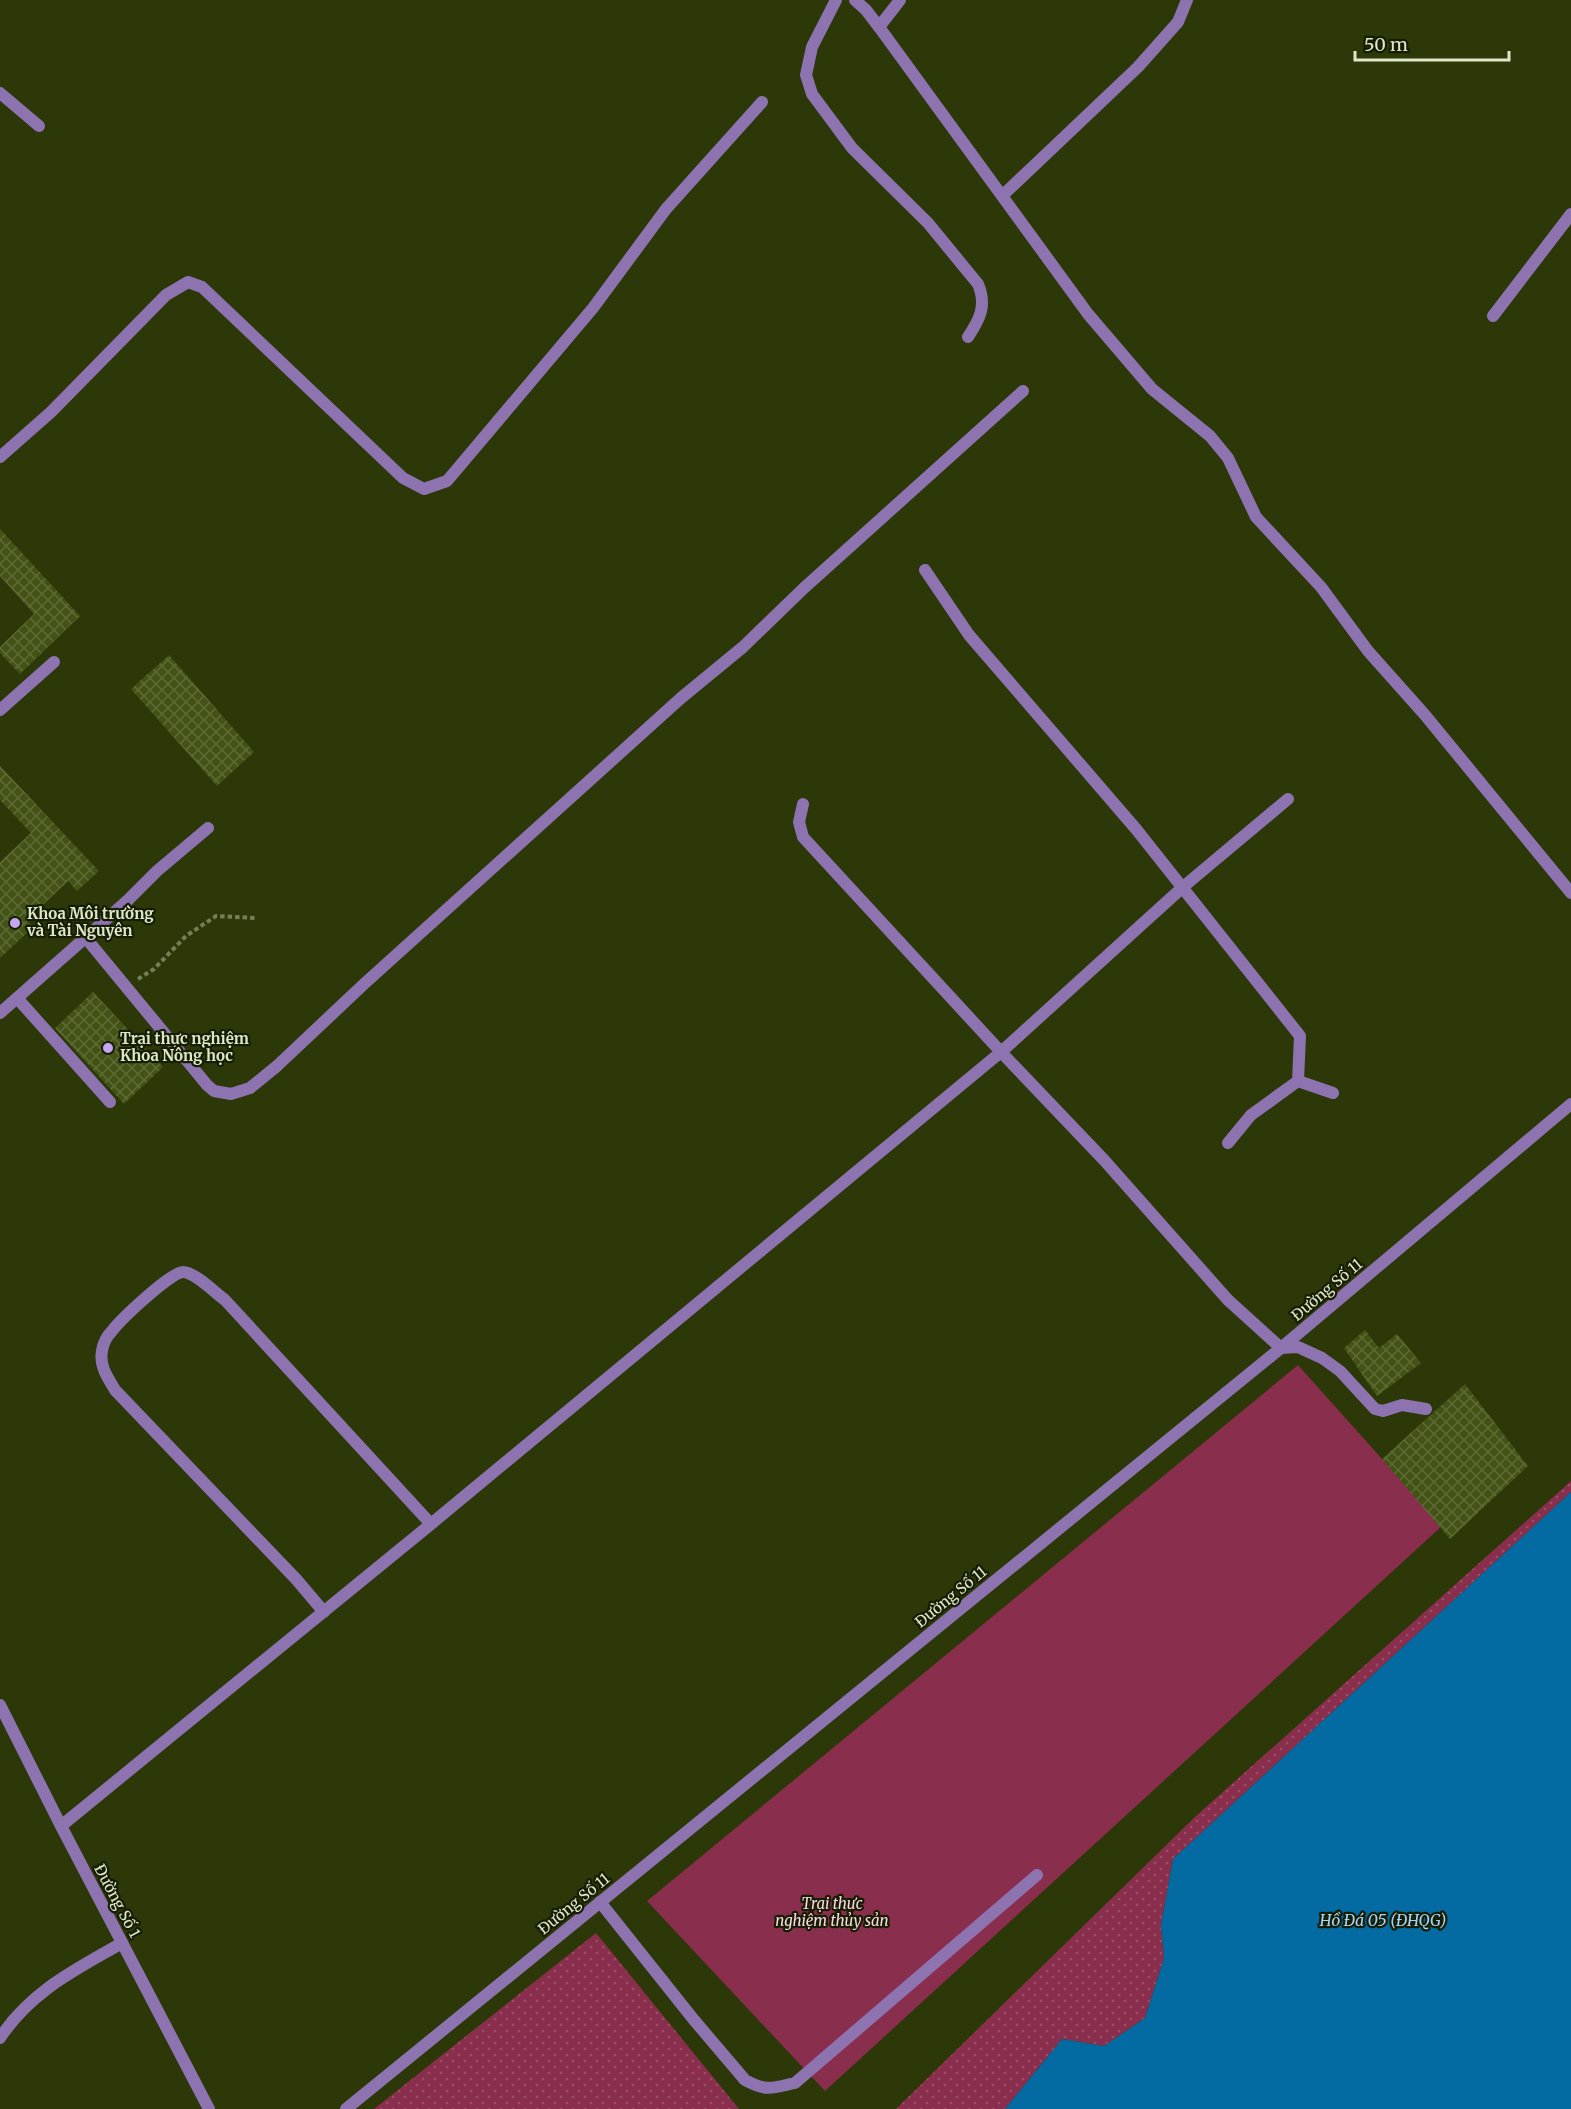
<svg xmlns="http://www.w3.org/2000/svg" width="1571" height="2109" font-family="Merriweather,serif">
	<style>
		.grass { fill: url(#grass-dots) }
		.garden { fill: #892e4d }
		.water { fill: #036aa2 }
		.building { fill: url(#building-cross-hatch) }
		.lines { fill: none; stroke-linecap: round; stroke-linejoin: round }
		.path { stroke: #737f55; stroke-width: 4; stroke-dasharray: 4.5 3; stroke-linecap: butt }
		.service { stroke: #8d74b1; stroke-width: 12 }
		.minor { stroke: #8d74b1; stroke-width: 12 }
		.poi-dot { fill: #c5a7f1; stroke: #171d05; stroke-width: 2 }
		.labels { text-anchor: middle; stroke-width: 4.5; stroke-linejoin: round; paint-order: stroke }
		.poi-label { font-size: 15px; font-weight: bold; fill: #dde8c8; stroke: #171d05; text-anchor: start }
		.street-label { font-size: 15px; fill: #dde8c8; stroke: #171d05 }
		.park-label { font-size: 15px; font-style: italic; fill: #fadae1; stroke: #171d05 }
		.water-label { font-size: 16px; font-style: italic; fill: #a6d5fa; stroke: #171d05 }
	</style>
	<defs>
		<pattern id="grass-dots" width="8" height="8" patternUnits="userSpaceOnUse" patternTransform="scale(1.5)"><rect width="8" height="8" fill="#892e4d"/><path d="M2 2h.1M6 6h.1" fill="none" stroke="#994c65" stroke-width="1.8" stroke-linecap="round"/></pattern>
		<pattern id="building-cross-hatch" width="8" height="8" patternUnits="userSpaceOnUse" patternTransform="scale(1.5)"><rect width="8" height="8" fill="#435315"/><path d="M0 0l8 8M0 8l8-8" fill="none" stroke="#5e6c36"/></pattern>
	</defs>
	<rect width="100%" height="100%" fill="#2c3808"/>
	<!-- grass -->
	<path class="grass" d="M1571 1481V1492L1173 1859 1161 1925 1164 1958 1145 2018 1104 2046 1062 2039 1005 2109H896L1196 1816Z
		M596 1933 739 2109H374Z"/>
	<!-- garden -->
	<path class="garden" d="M1298 1365 1442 1526 825 2091 647 1901Z"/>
	<!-- water -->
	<path class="water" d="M1571 1492V2109H1005L1062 2039 1104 2046 1145 2018 1164 1958 1161 1925 1173 1859Z"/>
	<!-- building -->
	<path class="building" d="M0 529 80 616 20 674 0 653V647L34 614 0 576Z
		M169 655 254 752 217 786 131 689Z
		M0 766 99 871 77 891 68 881 27 920 33 927 0 958V862L31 833 0 800Z
		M93 992 163 1067 124 1104 55 1028Z
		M1365 1330 1379 1348 1397 1334 1421 1363 1377 1396 1344 1348Z
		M1465 1384 1528 1466 1450 1539 1382 1459Z"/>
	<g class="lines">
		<!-- path -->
		<path class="path" d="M138 979 154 969 186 936 216 916 255 918"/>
		<!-- service -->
		<path class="service" d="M836 0 812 47 806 75 812 94 852 148 928 223 978 284C987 305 980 319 968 337
			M855 0 866 10 879 27 900 0
			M0 93 39 126
			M1003 195 1138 67 1178 22 1187 0
			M1493 316 1571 214
			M0 457 51 412 166 295 188 282 202 287 403 478 424 489 447 481 593 308 666 209 762 102
			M127 901 157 871 208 828
			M85 937 207 1085 214 1091 231 1094 250 1088 277 1066 364 984 681 698 743 647 804 588 1023 391
			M17 998 110 1102
			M1281 1348 1298 1347 1322 1358 1340 1371 1375 1409 1383 1411 1402 1405 1426 1409
			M600 1902 694 2020 745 2080C767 2092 772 2088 795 2083L1037 1875
			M0 2038C31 1991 75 1970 122 1943"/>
		<!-- minor -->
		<path class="minor" d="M879 27 1088 314 1152 389 1210 436 1228 458 1256 517 1321 587 1368 651 1425 715 1571 893
			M925 570 969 635 1136 829 1300 1036 1298 1081 1333 1093
			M0 710 54 662
			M803 804 799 822 803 837 1001 1052 1104 1160 1228 1300 1281 1348
			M0 1013 127 901
			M1228 1143 1251 1115 1298 1081
			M324 1612 296 1579 115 1390C108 1378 99 1366 102 1351 103 1344 107 1336 112 1331 121 1319 171 1272 183 1272 195 1272 215 1293 225 1300L431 1524
			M0 1705 61 1826 209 2109
			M61 1826 431 1524 1001 1052 1183 887 1288 799
			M346 2109 1281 1348 1571 1104"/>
	</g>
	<!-- markers -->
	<g class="poi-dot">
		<circle cx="15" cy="923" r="6"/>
		<circle cx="108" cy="1048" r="6"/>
	</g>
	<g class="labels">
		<!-- poi labels -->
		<g class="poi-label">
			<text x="27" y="919">Khoa Môi trường<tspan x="27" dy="17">và Tài Nguyên</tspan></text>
			<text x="120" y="1044">Trại thực nghiệm<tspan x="120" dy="17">Khoa Nông học</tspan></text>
		</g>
		<!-- street labels -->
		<g class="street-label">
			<text transform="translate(1327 1290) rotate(-40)" y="5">Đường Số 11</text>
			<text transform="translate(951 1597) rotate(-39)" y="5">Đường Số 11</text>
			<text transform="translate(117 1901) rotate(62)" y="5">Đường Số 1</text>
			<text transform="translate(574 1904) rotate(-39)" y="5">Đường Số 11</text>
		</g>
		<!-- park labels -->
		<g class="park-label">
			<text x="832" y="1909">Trại thực<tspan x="832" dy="17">nghiệm thủy sản</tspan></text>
		</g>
		<!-- water labels -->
		<g class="water-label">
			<text x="1383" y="1926">Hồ Đá 05 (ĐHQG)</text>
		</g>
	</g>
	<!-- scale -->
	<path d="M1355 51v9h154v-9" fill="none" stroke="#dde8c8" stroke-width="3"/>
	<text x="1364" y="51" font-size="18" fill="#dde8c8" stroke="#171d05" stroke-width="4.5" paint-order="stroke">50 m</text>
</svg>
